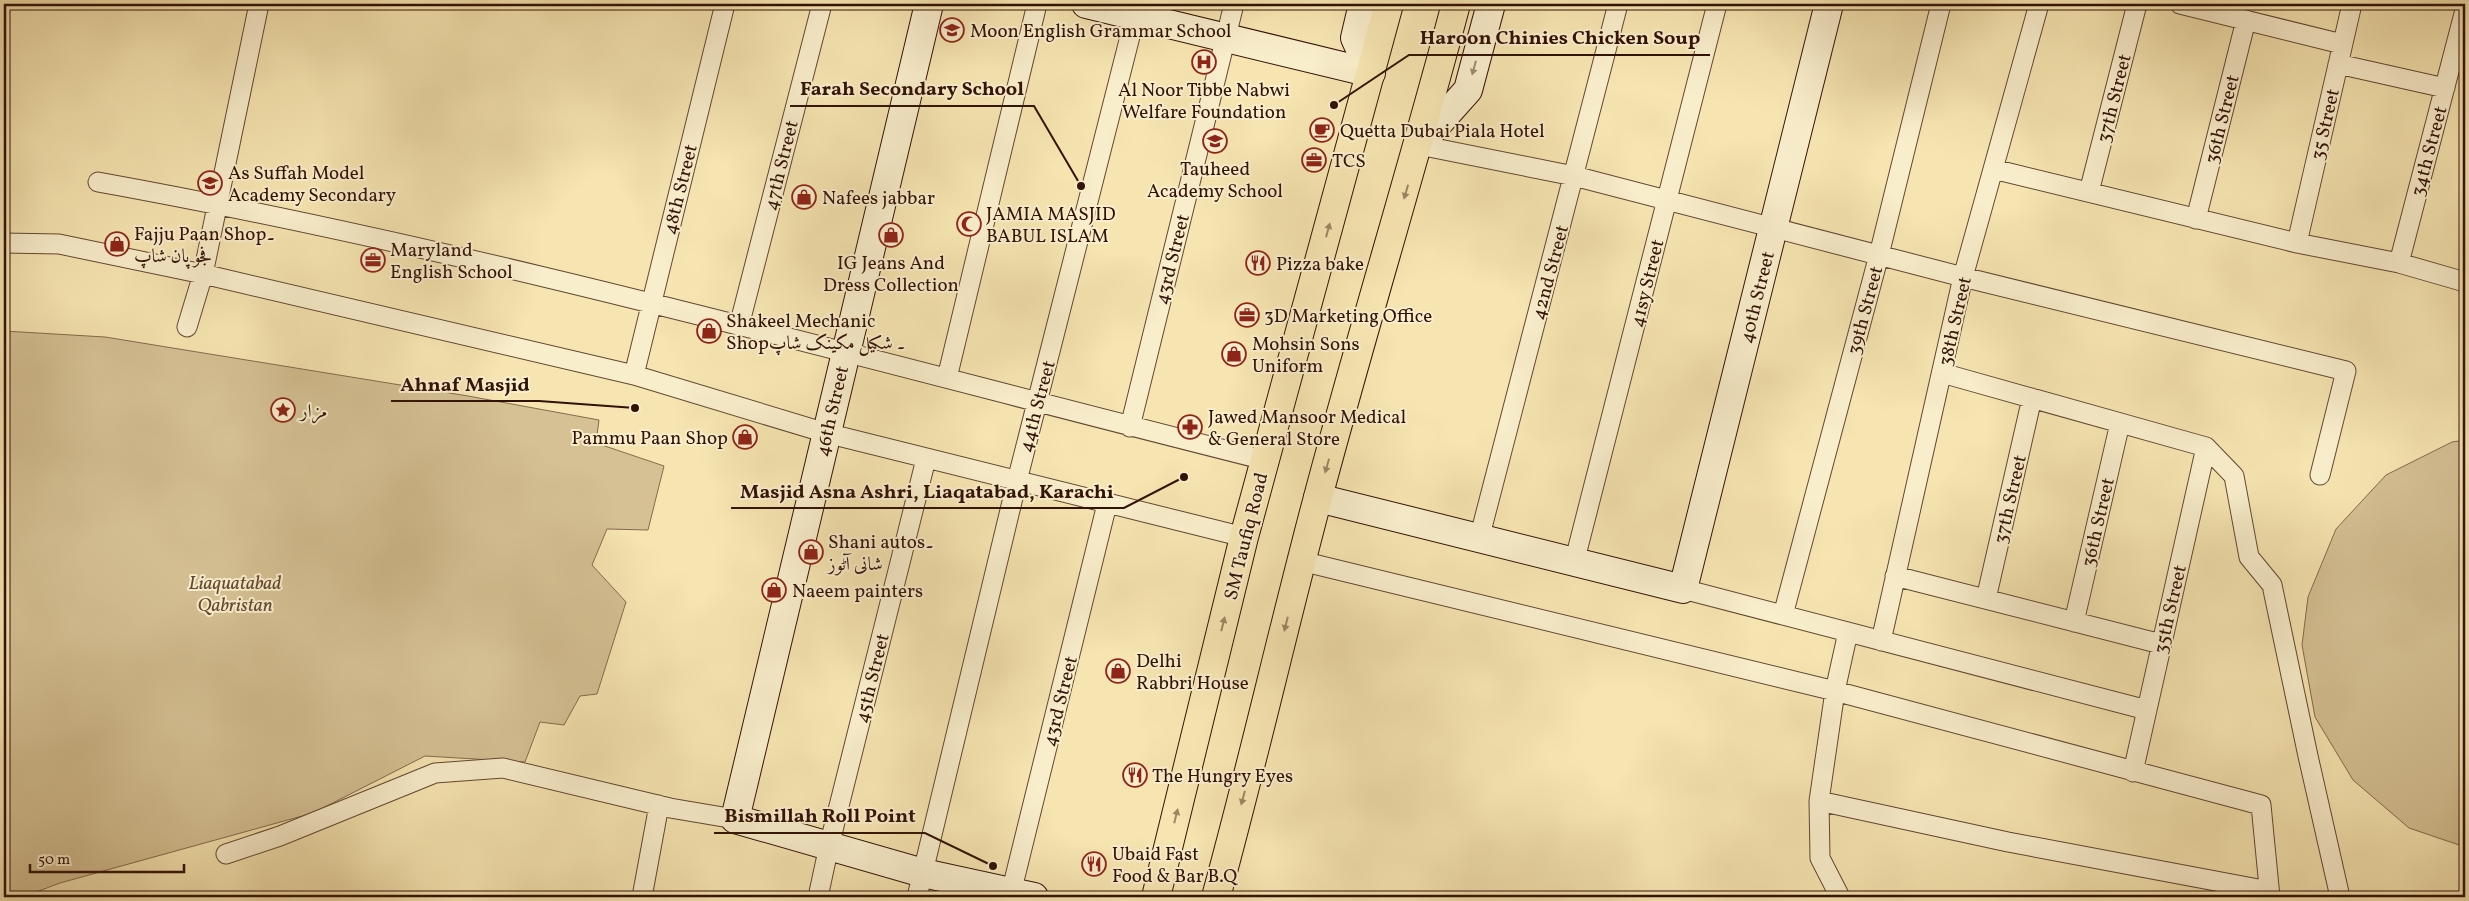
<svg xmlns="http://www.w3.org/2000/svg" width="2469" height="901" font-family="Vollkorn,Amiri,serif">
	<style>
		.green { fill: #d5c194; stroke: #846a4e }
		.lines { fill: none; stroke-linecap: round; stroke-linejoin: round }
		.street-casing { stroke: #634732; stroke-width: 21 }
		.secondary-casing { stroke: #321207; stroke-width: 30 }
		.highway-casing { stroke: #321207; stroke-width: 30 }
		.street { stroke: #f9eecc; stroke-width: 19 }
		.secondary { stroke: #f9eecc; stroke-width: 28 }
		.highway { stroke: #f6e5b1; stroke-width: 28 }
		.oneway { fill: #9f8b73 }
		.oneway2 { fill: #9e8664 }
		.labels { text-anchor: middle; stroke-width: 4; stroke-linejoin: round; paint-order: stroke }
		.poi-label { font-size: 19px; fill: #321207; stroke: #f9eecc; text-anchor: start }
		.street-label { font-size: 19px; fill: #321207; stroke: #f9eecc }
		.park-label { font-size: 19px; font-style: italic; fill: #634731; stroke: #f9eecc }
		.leader { fill: none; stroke: #321207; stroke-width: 2 }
		.callout-dot { fill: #321207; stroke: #f9eecc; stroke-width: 2 }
		.callout-label { font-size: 20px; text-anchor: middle; font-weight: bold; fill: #321207; stroke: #f9eecc; stroke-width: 4; stroke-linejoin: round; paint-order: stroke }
	</style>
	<rect width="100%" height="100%" fill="#f6e5b1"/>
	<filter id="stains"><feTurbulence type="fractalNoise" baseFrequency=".004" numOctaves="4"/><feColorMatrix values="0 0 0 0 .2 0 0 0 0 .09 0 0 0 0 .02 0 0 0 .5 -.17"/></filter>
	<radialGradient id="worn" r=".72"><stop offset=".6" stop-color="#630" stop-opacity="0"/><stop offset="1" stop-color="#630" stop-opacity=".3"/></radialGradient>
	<!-- green -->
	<path class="green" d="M4 331 105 337 468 396 599 420 596 443 664 466 648 530 607 529 592 565 626 602 597 694 580 696 564 725 540 722 525 762 425 756 313 813 60 883 23 897H4Z
		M2465 440V847L2409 828 2353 780 2315 717 2302 645 2308 597 2336 529 2386 475 2452 442Z"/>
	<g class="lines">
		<!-- street casing -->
		<g class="street-casing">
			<path id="street" d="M2180 4 2342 44
				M2338 64 2445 88
				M1419 145 1574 176 1963 277 2346 371 2320 475
				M1993 169 2297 243 2399 263 2465 282
				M98 182C492 253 878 363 1265 460
				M2089 192 2137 4
				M2196 219 2246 20
				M4 243 59 244 203 274 634 375 826 433 1244 537
				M2297 243 2352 4
				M2399 263 2465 10
				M739 326 822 4
				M187 327 203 274 259 4
				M1942 373 2206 447 2234 476 2249 557 2272 585 2308 756 2340 897
				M634 375 725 4
				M947 378 1037 4
				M1130 427 1234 4
				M1479 539 1618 4
				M1301 561 1835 691 2261 805 2270 897
				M1574 563 1717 4
				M1895 576 2161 644
				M1683 589 2147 710
				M1986 599 2032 398
				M1783 615 1879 255 1941 4
				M2074 622 2120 423
				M1881 641 1963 277 2039 4
				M2133 772 2206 447
				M1819 801 2008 842 2269 891
				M226 854 280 836 435 773 503 768 670 808 735 819
				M642 897 659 805
				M818 897 829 846 926 459
				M917 897 1017 481 1138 5
				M1010 897 1107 504
				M1840 897 1820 858 1819 801 1835 691 1848 632"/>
		</g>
		<!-- secondary casing -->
		<g class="secondary-casing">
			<path id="secondary" d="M929 4 735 819 923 873 1034 897
				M1086 4 1371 73
				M1363 4 1355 38 1371 73
				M1419 145 1468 90 1491 4
				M1318 498 1683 589 1829 4"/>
		</g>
		<!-- highway casing -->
		<g class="highway-casing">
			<path id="highway" d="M1156 897 1244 537 1389 4
				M1216 897C1252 766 1282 633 1317 501 1361 335 1412 170 1456 4"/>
		</g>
		<!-- street -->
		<use href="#street" class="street"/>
		<!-- secondary -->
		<use href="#secondary" class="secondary"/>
		<!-- highway -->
		<use href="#highway" class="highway"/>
	</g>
	<!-- one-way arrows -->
	<defs><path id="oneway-solid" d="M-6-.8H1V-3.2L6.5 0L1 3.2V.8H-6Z" transform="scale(1.25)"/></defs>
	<use class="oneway" href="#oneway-solid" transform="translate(1474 68) rotate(105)"/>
	<g class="oneway2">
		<use href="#oneway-solid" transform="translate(1406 192) rotate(106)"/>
		<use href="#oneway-solid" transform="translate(1328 230) rotate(-75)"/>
		<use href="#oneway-solid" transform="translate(1327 466) rotate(106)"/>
		<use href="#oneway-solid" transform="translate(1223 624) rotate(-76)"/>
		<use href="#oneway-solid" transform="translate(1286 624) rotate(104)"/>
		<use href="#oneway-solid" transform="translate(1243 798) rotate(105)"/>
		<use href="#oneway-solid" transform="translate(1176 816) rotate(-76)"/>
	</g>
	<!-- icons -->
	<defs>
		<g id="school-ring" transform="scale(1.25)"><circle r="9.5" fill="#f9eecc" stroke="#8f2418" stroke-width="1.5"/><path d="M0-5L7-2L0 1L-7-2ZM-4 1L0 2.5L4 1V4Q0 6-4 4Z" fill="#8f2418"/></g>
		<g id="hospital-ring" transform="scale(1.25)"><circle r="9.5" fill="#f9eecc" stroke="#8f2418" stroke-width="1.5"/><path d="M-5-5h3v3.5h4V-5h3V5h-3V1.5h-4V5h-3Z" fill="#8f2418"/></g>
		<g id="cafe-ring" transform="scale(1.25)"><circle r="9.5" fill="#f9eecc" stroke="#8f2418" stroke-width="1.5"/><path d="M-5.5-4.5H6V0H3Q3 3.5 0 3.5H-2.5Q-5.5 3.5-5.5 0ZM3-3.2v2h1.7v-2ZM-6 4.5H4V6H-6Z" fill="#8f2418"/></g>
		<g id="office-ring" transform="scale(1.25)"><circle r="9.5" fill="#f9eecc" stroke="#8f2418" stroke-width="1.5"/><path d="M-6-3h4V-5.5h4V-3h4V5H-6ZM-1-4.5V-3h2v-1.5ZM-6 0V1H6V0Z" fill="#8f2418"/></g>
		<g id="shop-ring" transform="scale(1.25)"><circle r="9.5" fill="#f9eecc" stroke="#8f2418" stroke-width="1.5"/><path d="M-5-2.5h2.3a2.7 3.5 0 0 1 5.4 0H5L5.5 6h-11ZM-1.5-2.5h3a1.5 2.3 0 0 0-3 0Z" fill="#8f2418"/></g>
		<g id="mosque-ring" transform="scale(1.25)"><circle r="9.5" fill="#f9eecc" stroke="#8f2418" stroke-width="1.5"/><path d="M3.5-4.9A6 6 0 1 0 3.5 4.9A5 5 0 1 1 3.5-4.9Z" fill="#8f2418"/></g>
		<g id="restaurant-ring" transform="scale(1.25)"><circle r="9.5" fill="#f9eecc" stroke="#8f2418" stroke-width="1.5"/><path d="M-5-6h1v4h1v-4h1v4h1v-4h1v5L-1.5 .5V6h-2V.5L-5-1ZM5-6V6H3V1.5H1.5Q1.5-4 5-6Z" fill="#8f2418"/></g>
		<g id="sight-ring" transform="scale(1.25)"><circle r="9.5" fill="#f9eecc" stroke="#8f2418" stroke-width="1.5"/><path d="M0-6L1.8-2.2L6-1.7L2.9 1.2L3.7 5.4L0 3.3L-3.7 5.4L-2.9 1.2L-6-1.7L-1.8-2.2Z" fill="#8f2418"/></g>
		<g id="pharmacy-ring" transform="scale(1.25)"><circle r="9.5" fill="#f9eecc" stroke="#8f2418" stroke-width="1.5"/><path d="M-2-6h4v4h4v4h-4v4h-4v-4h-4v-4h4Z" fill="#8f2418"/></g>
	</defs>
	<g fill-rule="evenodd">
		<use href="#school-ring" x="952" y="30"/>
		<use href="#hospital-ring" x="1204" y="62"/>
		<use href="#cafe-ring" x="1322" y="130"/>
		<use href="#school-ring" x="1215" y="141"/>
		<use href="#office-ring" x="1314" y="160"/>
		<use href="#school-ring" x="210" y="183"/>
		<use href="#shop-ring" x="804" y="197"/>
		<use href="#mosque-ring" x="969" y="224"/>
		<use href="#shop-ring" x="891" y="235"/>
		<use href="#shop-ring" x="117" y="244"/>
		<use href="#office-ring" x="373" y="260"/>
		<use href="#restaurant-ring" x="1258" y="263"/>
		<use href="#office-ring" x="1247" y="315"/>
		<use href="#shop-ring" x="709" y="331"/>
		<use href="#shop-ring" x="1234" y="354"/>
		<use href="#sight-ring" x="283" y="410"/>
		<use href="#pharmacy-ring" x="1190" y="427"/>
		<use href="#shop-ring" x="745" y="437"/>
		<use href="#shop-ring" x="811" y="552"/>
		<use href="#shop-ring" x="774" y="590"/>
		<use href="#shop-ring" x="1118" y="671"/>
		<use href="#restaurant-ring" x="1135" y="775"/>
		<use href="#restaurant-ring" x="1094" y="864"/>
	</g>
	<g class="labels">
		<!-- poi labels -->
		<g class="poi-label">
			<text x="970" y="37">Moon English Grammar School</text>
			<text x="1204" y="96" text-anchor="middle">Al Noor Tibbe Nabwi<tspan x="1204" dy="22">Welfare Foundation</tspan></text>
			<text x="1340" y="137">Quetta Dubai Piala Hotel</text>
			<text x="1332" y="167">TCS</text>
			<text x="1215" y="175" text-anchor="middle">Tauheed<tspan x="1215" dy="22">Academy School</tspan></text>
			<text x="228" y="179">As Suffah Model<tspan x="228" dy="22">Academy Secondary</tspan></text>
			<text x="822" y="204">Nafees jabbar</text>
			<text x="986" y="220">JAMIA MASJID<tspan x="986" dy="22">BABUL ISLAM</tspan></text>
			<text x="134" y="240">Fajju Paan Shop۔<tspan x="134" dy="22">فجو پان شاپ</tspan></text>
			<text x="390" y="256">Maryland<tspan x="390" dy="22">English School</tspan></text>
			<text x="891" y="269" text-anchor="middle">IG Jeans And<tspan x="891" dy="22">Dress Collection</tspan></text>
			<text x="1276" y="270">Pizza bake</text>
			<text x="1264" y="322">3D Marketing Office</text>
			<text x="726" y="327">Shakeel Mechanic<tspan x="726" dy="22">Shop۔ شکیل مکینک شاپ</tspan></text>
			<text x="1252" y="350">Mohsin Sons<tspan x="1252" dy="22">Uniform</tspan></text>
			<text x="300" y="417">مزار</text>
			<text x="1208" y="423">Jawed Mansoor Medical<tspan x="1208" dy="22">&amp; General Store</tspan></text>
			<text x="728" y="444" text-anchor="end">Pammu Paan Shop</text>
			<text x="828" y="548">Shani autos۔<tspan x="828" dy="22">شانی آٹوز</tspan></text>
			<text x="792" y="597">Naeem painters</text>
			<text x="1136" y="667">Delhi<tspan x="1136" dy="22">Rabbri House</tspan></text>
			<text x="1152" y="782">The Hungry Eyes</text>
			<text x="1112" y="860">Ubaid Fast<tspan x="1112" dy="22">Food &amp; Bar B.Q</tspan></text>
		</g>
		<!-- street labels -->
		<g class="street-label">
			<text transform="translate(2113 98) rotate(-76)" y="7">37th Street</text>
			<text transform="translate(2221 119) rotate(-76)" y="7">36th Street</text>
			<text transform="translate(2324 124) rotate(-77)" y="7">35 Street</text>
			<text transform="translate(2428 151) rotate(-75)" y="7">34th Street</text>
			<text transform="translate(780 165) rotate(-76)" y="7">47th Street</text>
			<text transform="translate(679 189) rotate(-76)" y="7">48th Street</text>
			<text transform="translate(1171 259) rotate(-76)" y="7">43rd Street</text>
			<text transform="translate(1549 272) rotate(-75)" y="7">42nd Street</text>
			<text transform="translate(1646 283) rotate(-76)" y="7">41sy Street</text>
			<text transform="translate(1756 297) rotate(-76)" y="7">40th Street</text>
			<text transform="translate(1864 310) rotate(-75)" y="7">39th Street</text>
			<text transform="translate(1954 321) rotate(-77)" y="7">38th Street</text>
			<text transform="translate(1036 406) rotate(-75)" y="7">44th Street</text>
			<text transform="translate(831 411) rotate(-77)" y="7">46th Street</text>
			<text transform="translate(2009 499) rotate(-77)" y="7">37th Street</text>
			<text transform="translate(2097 522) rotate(-77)" y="7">36th Street</text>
			<text transform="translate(1245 536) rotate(-76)" y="7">SM Taufiq Road</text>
			<text transform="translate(2169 609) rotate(-77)" y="7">35th Street</text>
			<text transform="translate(871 678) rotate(-76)" y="7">45th Street</text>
			<text transform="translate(1059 701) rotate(-76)" y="7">43rd Street</text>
		</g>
		<!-- park labels -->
		<g class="park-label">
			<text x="235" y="589">Liaquatabad<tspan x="235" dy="22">Qabristan</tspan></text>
		</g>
	</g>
	<!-- callouts -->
	<path class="leader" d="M1334 105L1409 55H1710M1081 186L1034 106H790M635 408L539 401H391M1184 477L1124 508H731M993 866L925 833H714"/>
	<g class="callout-dot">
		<circle cx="1334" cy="105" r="5"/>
		<circle cx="1081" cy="186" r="5"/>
		<circle cx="635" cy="408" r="5"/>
		<circle cx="1184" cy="477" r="5"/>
		<circle cx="993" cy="866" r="5"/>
	</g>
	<g class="callout-label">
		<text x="1560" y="44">Haroon Chinies Chicken Soup</text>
		<text x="912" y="95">Farah Secondary School</text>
		<text x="465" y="391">Ahnaf Masjid</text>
		<text x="927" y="498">Masjid Asna Ashri, Liaqatabad, Karachi</text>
		<text x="820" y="822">Bismillah Roll Point</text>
	</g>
	<!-- margin -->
	<rect width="2469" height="901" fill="none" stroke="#f6e5b1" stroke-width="20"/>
	<rect x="5" y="5" width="2459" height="891" fill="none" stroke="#321207" stroke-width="2.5"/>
	<rect x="10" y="10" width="2449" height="881" fill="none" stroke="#321207"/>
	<!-- scale -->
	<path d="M30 864v8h154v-8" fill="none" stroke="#321207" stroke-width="2.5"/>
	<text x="38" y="864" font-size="15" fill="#321207" stroke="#f9eecc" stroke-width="4" paint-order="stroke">50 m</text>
	<rect width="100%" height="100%" filter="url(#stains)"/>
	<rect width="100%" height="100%" fill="url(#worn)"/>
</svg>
